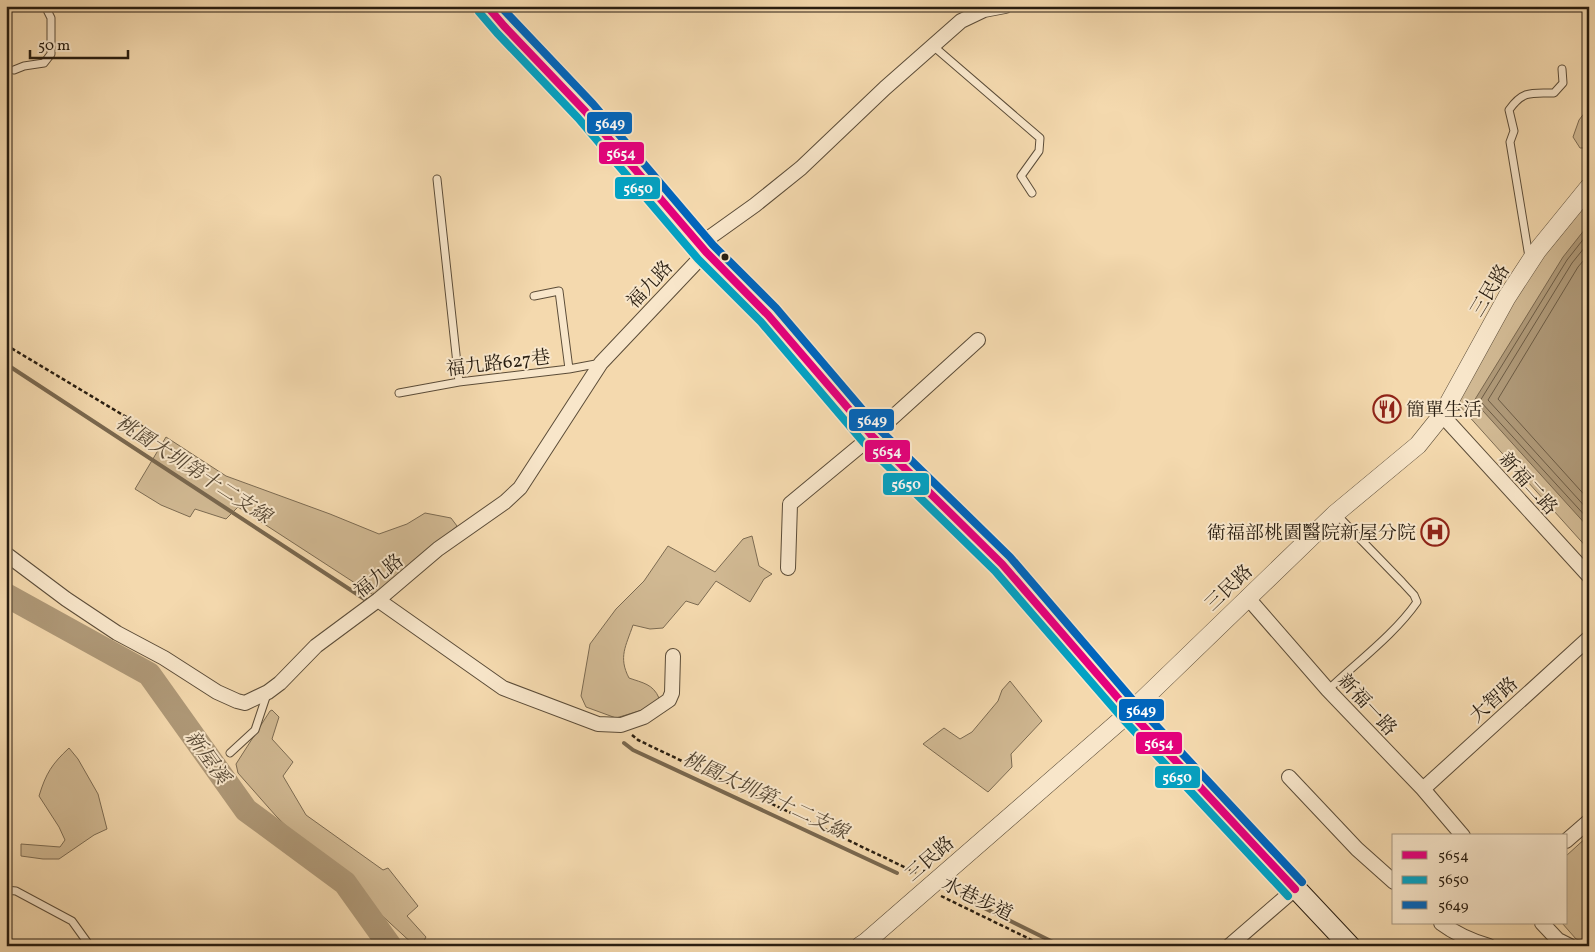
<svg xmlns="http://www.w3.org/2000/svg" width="1595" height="952" font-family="Vollkorn,'Noto Serif TC',serif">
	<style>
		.green { fill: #d1b993; stroke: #7c6b52 }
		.water { fill: #af9978; stroke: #79674e }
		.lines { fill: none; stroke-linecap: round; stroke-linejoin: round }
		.shore { stroke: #6c5b44; stroke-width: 1 }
		.stream { stroke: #79674e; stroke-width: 4 }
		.river { stroke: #af9978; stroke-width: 24 }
		.service-casing { stroke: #5b4c38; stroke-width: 9 }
		.minor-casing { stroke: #5b4c38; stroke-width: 16 }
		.tertiary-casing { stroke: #5b4c38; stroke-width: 19 }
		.secondary-casing { stroke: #281d10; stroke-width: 22 }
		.path { stroke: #281d10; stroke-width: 2.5; stroke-dasharray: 4 2.5; stroke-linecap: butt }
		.service { stroke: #f8e6ca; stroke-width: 7 }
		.minor { stroke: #f8e6ca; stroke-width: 14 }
		.tertiary { stroke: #f8e6ca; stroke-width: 18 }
		.secondary { stroke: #f8e6ca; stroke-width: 20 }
		.bus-1-casing { stroke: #f8e6ca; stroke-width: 11 }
		.bus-2-casing { stroke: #f8e6ca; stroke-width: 11 }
		.bus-3-casing { stroke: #f8e6ca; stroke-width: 11 }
		.bus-1 { stroke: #e5007d; stroke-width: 8 }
		.bus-2 { stroke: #02a2c4; stroke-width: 8 }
		.bus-3 { stroke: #0065bd; stroke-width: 8 }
		.bus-dot { fill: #281d10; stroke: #f8e6ca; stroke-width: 2 }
		.labels { text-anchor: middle; stroke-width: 4; stroke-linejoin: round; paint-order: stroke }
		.street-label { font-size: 19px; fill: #281d10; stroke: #f8e6ca }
		.poi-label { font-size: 19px; fill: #281d10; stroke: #f8e6ca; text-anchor: start }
		.water-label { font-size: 20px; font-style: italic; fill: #574834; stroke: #f8e6ca }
		.line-badge { stroke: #f8e6ca; stroke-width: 2 }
		.badge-label { font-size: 14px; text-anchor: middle; font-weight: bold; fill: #fff }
	</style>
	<rect width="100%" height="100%" fill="#f4d9ae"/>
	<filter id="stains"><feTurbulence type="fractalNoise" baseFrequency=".004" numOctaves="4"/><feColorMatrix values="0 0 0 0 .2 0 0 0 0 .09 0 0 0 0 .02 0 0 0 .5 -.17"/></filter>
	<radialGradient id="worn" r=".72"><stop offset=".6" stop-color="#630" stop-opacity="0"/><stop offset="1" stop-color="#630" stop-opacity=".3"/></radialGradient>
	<!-- green -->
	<path class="green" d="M1589 107V148H1580L1573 137 1579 120Z
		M1589 199V550L1457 403 1524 279Z
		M166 437 226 476 330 514 379 534 407 524 425 513 451 518 457 526 378 598 238 507 226 519 195 509 190 517 161 505 135 489Z
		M752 536 759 566 772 574 764 579 750 602 716 581 698 605 686 601 663 628 650 629 633 625C626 646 618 657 629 678 643 683 653 684 659 698L649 708 616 718 586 707 581 696 590 644 616 609 644 581 668 546 715 572 743 539Z
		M1010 681 1042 721 1011 754 1012 767 988 792 923 744 944 728 960 739 972 732 998 701 1002 690Z
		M272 710 279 717 272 739 293 762 283 776 306 815 383 870 388 868 418 906 407 916 426 937 421 946H415L315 854 276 816 238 773 236 764 270 711Z
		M69 748 78 759 98 794 107 829 94 835 59 859H43L21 856V844L60 847 65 840 59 827 39 796C46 773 52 764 69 748Z
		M1589 835V943L1576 939 1562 923H1566V856Z"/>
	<!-- water -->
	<path class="water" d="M1589 224V528L1474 401 1563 257Z"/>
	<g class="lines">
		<!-- shore -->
		<path class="shore" d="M1589 232 1567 260 1480 401 1589 520
			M1589 242 1572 263 1488 400 1589 511
			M1589 254 1578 267 1498 399 1589 500"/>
		<!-- stream -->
		<path class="stream" d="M6 364 366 600
			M624 743 633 750 897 873
			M962 897 1061 946"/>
		<!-- river -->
		<path class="river" d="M6 595 149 674 246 810 345 883 390 946"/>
		<!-- service casing -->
		<g class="service-casing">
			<path id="service" d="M932 45 1040 138 1039 151 1021 176 1032 193
				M14 70 24 66 44 63 51 54V18L45 6
				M437 179 459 382
				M1529 257 1510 142 1514 131 1509 110C1523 90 1532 93 1554 93L1563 83 1562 69
				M534 296 559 291 569 369
				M399 393 459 382 569 369 601 363
				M1328 690C1357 662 1394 635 1417 602L1414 595 1402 582 1336 514
				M230 753 255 730 267 694
				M6 890 16 891 72 921 90 946"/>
		</g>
		<!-- minor casing -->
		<g class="minor-casing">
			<path id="minor" d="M699 245 755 205 801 168 885 88 961 21 984 10 1005 6
				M1442 415 1589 576
				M6 554 66 599 117 633 164 658 217 692 237 701 245 703 268 692 280 683 316 646 378 600 438 549 505 502 520 488 601 363 706 252
				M788 568 790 504 872 436 978 340
				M1247 597 1328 690 1423 789 1463 836
				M378 600 503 688 598 724 621 725 644 717 669 700 672 693 673 656
				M1289 777 1357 849 1394 882
				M1423 789 1589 638
				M1566 841 1589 821
				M1441 923C1456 934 1471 941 1489 946
				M1542 923 1558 940 1570 946
				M1229 946 1295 889"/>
		</g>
		<!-- tertiary casing -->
		<g class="tertiary-casing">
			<path id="tertiary" d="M860 946 866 942 1130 712 1335 514 1418 445 1442 415 1507 297 1537 251 1589 187"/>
		</g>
		<!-- secondary casing -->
		<g class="secondary-casing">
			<path id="secondary" d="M487 6 504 26 585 111 706 252 768 315 872 436 1002 564 1130 712 1350 946"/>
		</g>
		<!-- path -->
		<path class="path" d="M6 345 158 436
			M632 735 638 740 921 875
			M941 896 1044 946"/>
		<!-- service -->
		<use href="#service" class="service"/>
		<!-- minor -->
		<use href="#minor" class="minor"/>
		<!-- tertiary -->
		<use href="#tertiary" class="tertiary"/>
		<!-- secondary -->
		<use href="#secondary" class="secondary"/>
		<!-- bus-1 casing -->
		<g class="bus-1-casing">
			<path id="bus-1" d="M487 6 504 26 585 111 706 252 768 315 872 436 1002 564 1130 712 1295 889"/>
		</g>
		<!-- bus-2 casing -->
		<g class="bus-2-casing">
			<path id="bus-2" d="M479 12 497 33 578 118 698 259 761 322 864 443 995 571 1123 719 1288 896"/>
		</g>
		<!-- bus-3 casing -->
		<g class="bus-3-casing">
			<path id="bus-3" d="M500 6 593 104 713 245 776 308 879 429 1010 557 1137 705 1302 882"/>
		</g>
		<!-- bus-1 -->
		<use href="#bus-1" class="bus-1"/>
		<!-- bus-2 -->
		<use href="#bus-2" class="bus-2"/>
		<!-- bus-3 -->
		<use href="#bus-3" class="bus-3"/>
	</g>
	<!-- icons -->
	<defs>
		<g id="restaurant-ring" transform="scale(1.4375)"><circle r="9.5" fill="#f8e6ca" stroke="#8f2418" stroke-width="1.5"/><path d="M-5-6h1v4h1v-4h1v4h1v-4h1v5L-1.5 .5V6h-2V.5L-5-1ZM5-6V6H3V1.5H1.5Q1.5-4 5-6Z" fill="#8f2418"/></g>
		<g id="hospital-ring" transform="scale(1.4375)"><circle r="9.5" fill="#f8e6ca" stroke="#8f2418" stroke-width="1.5"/><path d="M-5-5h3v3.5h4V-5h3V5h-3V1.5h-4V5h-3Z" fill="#8f2418"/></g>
	</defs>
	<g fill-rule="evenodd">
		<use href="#restaurant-ring" x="1387" y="409"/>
		<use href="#hospital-ring" x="1435" y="532"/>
	</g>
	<!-- markers -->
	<circle class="bus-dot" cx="725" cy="257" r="4.5"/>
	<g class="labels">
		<!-- street labels -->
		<g class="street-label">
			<text transform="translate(649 284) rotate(-47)" y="7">福九路</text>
			<text transform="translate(1489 290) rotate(-59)" y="7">三民路</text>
			<text transform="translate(498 362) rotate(-7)" y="7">福九路627巷</text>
			<text transform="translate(1529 483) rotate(48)" y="7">新福二路</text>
			<text transform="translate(378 575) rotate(-39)" y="7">福九路</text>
			<text transform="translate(1228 587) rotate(-44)" y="7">三民路</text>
			<text transform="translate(1493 699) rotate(-42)" y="7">大智路</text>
			<text transform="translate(1368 704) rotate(47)" y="7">新福一路</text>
			<text transform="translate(929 858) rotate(-41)" y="7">三民路</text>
			<text transform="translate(978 898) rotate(26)" y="7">水巷步道</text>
		</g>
		<!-- poi labels -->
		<g class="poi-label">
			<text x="1406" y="416">簡單生活</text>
			<text x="1416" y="539" text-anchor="end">衛福部桃園醫院新屋分院</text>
		</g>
		<!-- water labels -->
		<g class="water-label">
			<text transform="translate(194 469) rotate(33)" y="7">桃園大圳第十二支線</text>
			<text transform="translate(208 757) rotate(54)" y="7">新屋溪</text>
			<text transform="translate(766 795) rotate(25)" y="7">桃園大圳第十二支線</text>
		</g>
	</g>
	<g class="line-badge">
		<rect x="586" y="111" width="47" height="24" rx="5" fill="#0065bd"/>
		<rect x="598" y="141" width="47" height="24" rx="5" fill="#e5007d"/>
		<rect x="614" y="176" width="47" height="24" rx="5" fill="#02a2c4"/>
		<rect x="848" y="408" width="47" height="24" rx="5" fill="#0065bd"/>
		<rect x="864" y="439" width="47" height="24" rx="5" fill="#e5007d"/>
		<rect x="882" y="472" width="48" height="24" rx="5" fill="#02a2c4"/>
		<rect x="1118" y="698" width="47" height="24" rx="5" fill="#0065bd"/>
		<rect x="1135" y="731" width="48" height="24" rx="5" fill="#e5007d"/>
		<rect x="1154" y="765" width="47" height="24" rx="5" fill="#02a2c4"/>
	</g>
	<g class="badge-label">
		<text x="610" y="128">5649</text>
		<text x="621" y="158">5654</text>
		<text x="638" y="193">5650</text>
		<text x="872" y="425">5649</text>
		<text x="887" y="456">5654</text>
		<text x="906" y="489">5650</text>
		<text x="1141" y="715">5649</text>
		<text x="1159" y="748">5654</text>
		<text x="1177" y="782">5650</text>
	</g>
	<!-- margin -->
	<rect width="1595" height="952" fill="none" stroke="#f4d9ae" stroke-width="25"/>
	<rect x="8" y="8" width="1580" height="937" fill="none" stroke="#281d10" stroke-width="2.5"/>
	<rect x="12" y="12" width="1570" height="927" fill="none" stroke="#281d10"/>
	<!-- legend -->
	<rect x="1392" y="834" width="175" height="90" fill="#f8e6ca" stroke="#a59680"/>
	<rect x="1402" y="851" width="25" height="8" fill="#e5007d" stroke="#a59680"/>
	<text x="1438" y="860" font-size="15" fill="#281d10">5654</text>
	<rect x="1402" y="876" width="25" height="8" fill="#02a2c4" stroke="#a59680"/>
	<text x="1438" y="884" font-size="15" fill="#281d10">5650</text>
	<rect x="1402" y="901" width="25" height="8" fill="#0065bd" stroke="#a59680"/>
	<text x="1438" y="910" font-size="15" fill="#281d10">5649</text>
	<!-- scale -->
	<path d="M30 50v8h98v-8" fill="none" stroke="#281d10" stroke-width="2.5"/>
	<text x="38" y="50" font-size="15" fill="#281d10" stroke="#f8e6ca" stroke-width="4" paint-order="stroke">50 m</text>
	<rect width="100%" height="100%" filter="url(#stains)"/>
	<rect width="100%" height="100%" fill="url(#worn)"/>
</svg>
